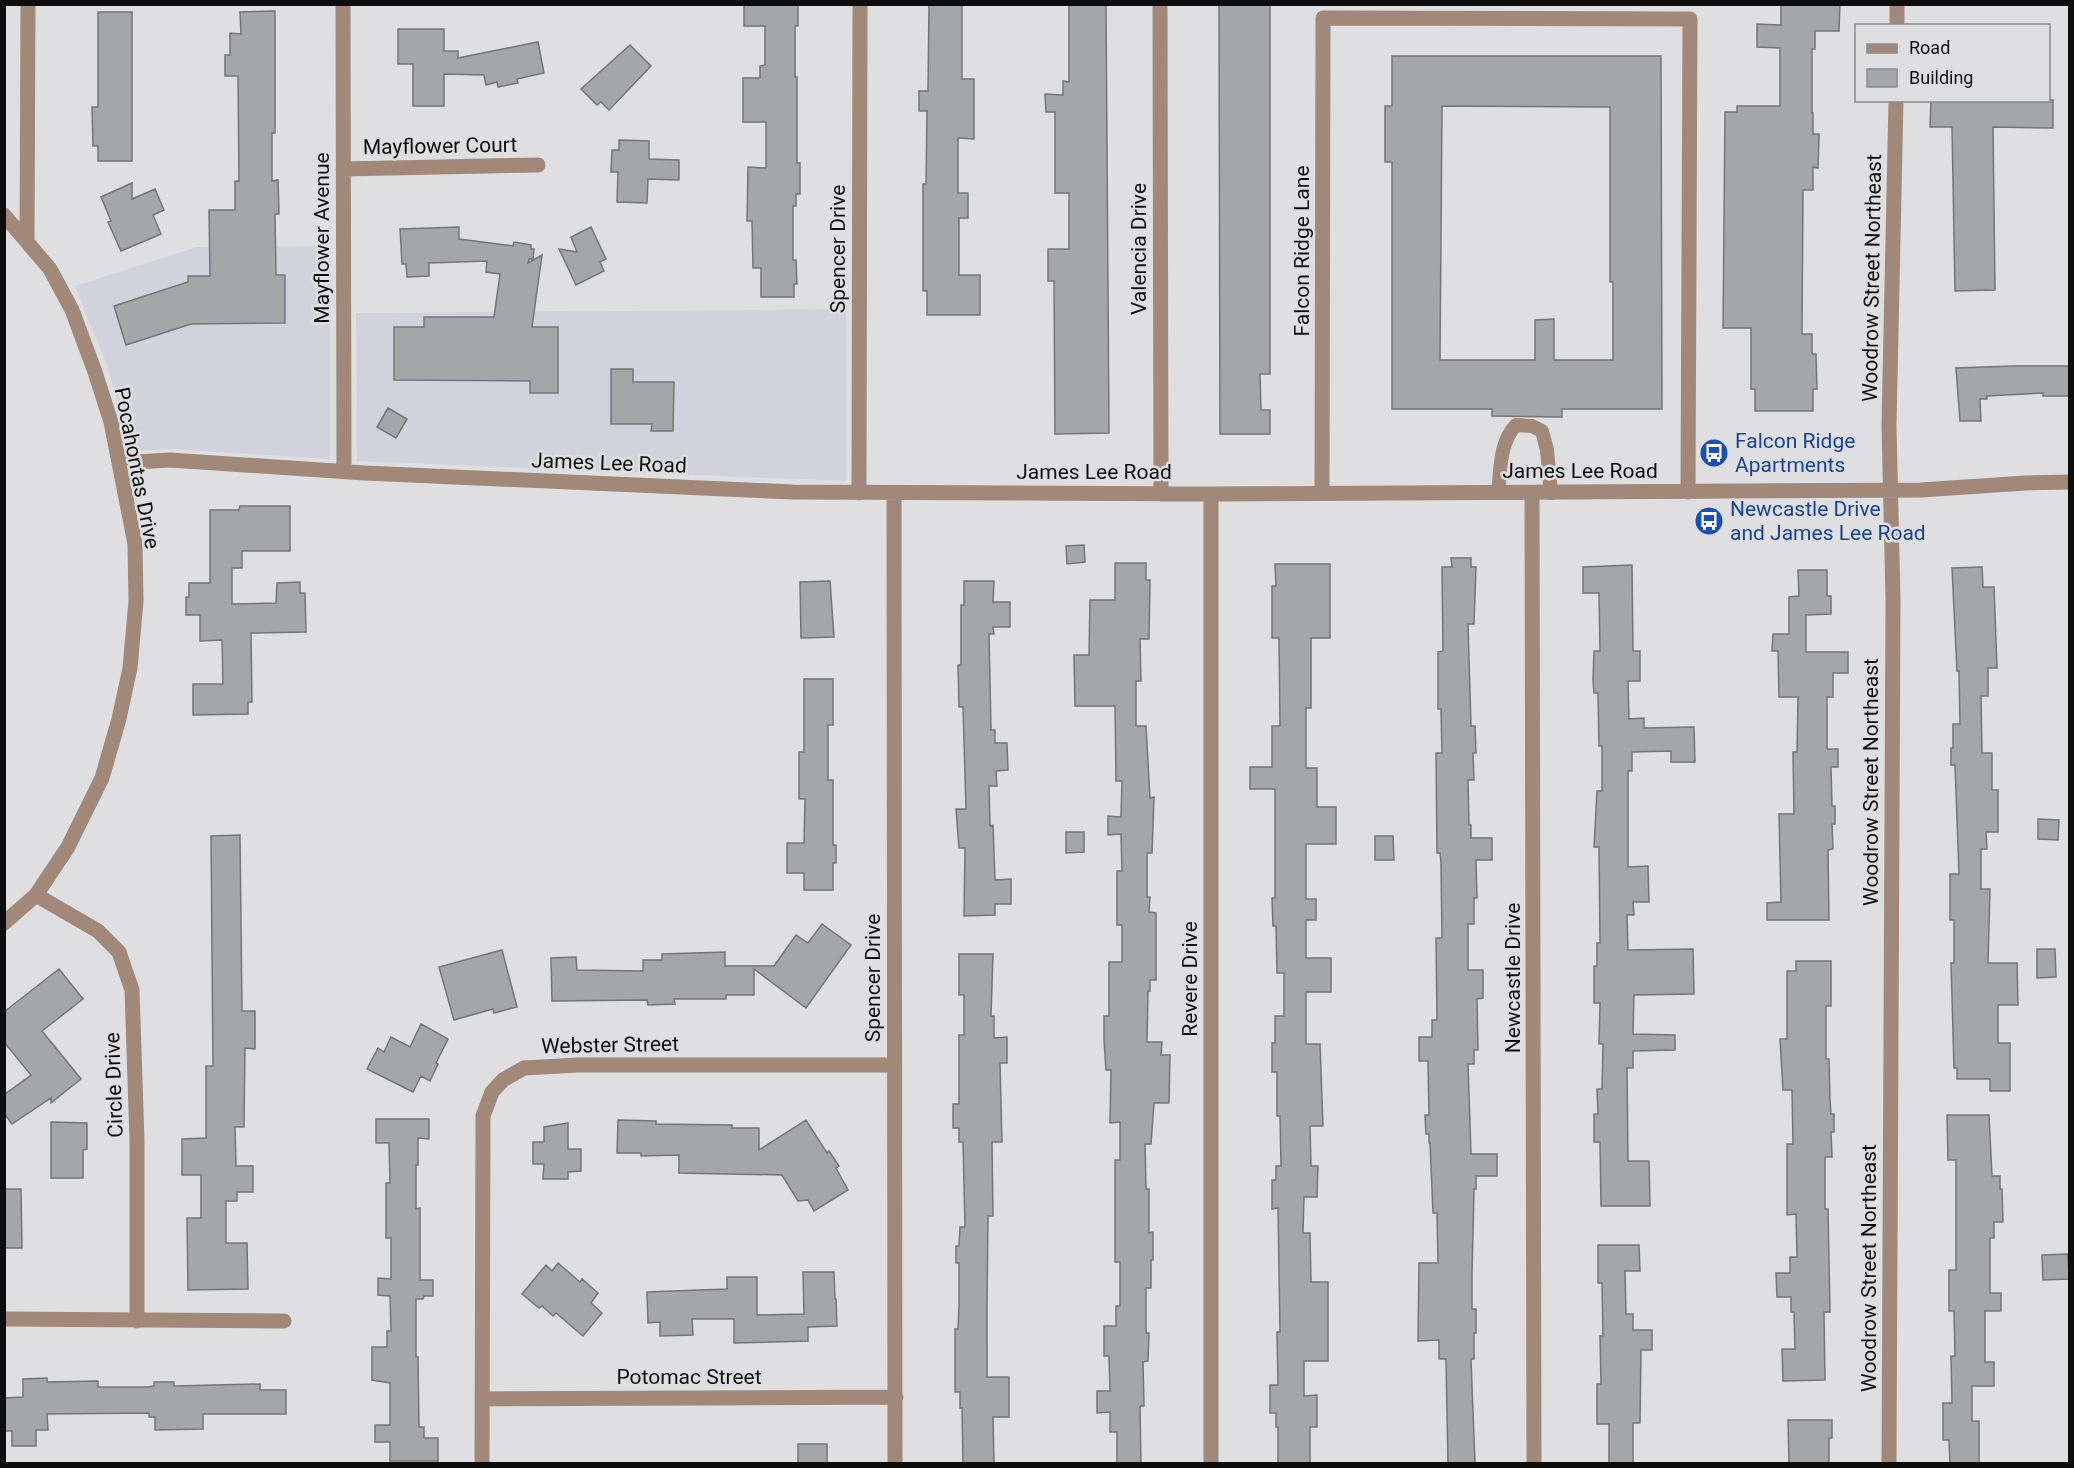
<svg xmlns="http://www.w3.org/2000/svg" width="2074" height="1468" font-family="Roboto,sans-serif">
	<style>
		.built { fill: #d1d2dc }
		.building { fill: #a5a6a8; stroke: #757577; stroke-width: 1.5; fill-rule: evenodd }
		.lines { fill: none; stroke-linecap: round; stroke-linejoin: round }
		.service { stroke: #a28878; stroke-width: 14 }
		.minor { stroke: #a28878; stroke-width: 15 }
		.labels { text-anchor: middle; stroke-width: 5; stroke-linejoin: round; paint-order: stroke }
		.street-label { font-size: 21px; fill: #0d0d0e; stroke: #dfdfe2 }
		.transit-label { font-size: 21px; fill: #164399; stroke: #dfdfe2; text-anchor: start }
	</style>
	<rect width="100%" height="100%" fill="#dfdfe2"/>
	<!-- built -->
	<path class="built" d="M330 246V459L171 449 130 451 123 419 107 365 75 286 197 247Z
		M846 309V481L357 461 356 313Z"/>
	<!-- building -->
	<path class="building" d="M744 4H798V26H795V77H797V163H800V194H796V206H793V260H796L797 284H794V297H761V268H753L752 221H747L748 167 766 168V122H743V78H760V66L765 65V26H744Z
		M929 4H962V79H974V139L958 138V193H968V218H959V275H980V315H927V291H923V184H926L927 111H919V91H928Z
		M1069 4H1106L1109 433 1055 434 1054 281H1048V249H1069V193H1055V112H1046L1045 94 1063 95V81L1069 82Z
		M1219 4H1270V374H1260L1261 410H1270V434H1220Z
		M1781 4H1840L1839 31H1815V49H1812V113H1813V134H1819L1818 168 1813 167V190H1803L1802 334H1812V354H1816L1817 389H1813V411H1755V389H1751V328H1723L1725 112H1737V106H1780V48L1757 47V24L1781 25Z
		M275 11V133H272V181L278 180 279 214H275L276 275H285V323L191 324 126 345 114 306 188 282V276H210L209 210H235V181H239L238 76H225V55H230V33L241 34 240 12Z
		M98 12H132V161H98V146H93L92 107H98Z
		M398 29H444V51H458V58L538 42 544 73 517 79 518 83 498 87 497 82 486 85 484 75 444 74V106H413V64H398Z
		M630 45 651 66 609 110 601 102 597 105 581 89Z
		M1392 56H1661L1662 409H1562V417L1492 416V409H1392V162H1385V106H1392ZM1442 106 1610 107V282H1613V360H1554V319L1535 320V360H1440Z
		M1931 100H2053V128L1993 127 1995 290 1955 291 1952 127H1930Z
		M619 140 649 141V159L679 160V180L648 179 647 203 617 202 618 172H611L612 150H619Z
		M132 183V199L155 189 164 210 153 215 161 234 121 251 108 222 111 221 101 197Z
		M459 227V239L513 246 514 242 531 245V249H534L533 259H529L528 263 542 255 532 327H558V393H530V381L394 380V327H424V317H494L500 274 486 272 487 261 429 263V276L407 277 406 264H402L400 229Z
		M591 227 606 259 600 262 604 271 576 285 559 249 577 252 571 237Z
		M2014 366H2070V396H2043V393L1987 396V399H1980L1981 421H1960L1956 368Z
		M611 369H633V382H674L673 431H651L652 424H611Z
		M388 408 407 419 396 438 377 427Z
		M240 506H290V551H242V568H232V604L276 603 277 583 300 582V593H305L306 632 251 633 252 702H248V714L193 715V684H223L222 640 200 641V615H186V597H189V583H210V510H239Z
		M1084 545 1085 562 1067 564 1066 546Z
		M1451 558H1471V567H1476L1474 624H1468L1471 726H1475L1476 753H1473L1474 780H1468L1469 825H1471V838H1492V860H1476L1477 898H1474V924H1468V970H1483V998L1477 999 1478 1050H1474V1064H1468L1471 1154H1497V1176H1476V1189H1474L1472 1274V1309H1476V1333H1474V1359H1471L1475 1464H1448L1446 1359H1439V1340L1418 1341 1419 1263H1438L1437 1213H1433L1430 1143H1429V1134H1426L1425 1115H1429L1428 1061H1419V1037H1432V1020H1437L1436 938H1442L1441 863 1440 853H1437L1436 753H1442L1441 709H1438V652L1443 651 1442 567H1452Z
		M1115 563H1146V580H1150L1149 639H1140L1141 681H1136V726H1146L1150 798 1154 797 1152 853H1147V897H1150L1149 912 1156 913V980H1150V991H1148L1147 1042H1162L1161 1055H1170L1169 1103H1154L1151 1144H1145L1146 1189H1149V1233L1153 1232V1260H1151V1288H1146V1333H1149L1148 1361 1143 1362 1144 1406H1140L1141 1464H1117V1432H1110V1412L1097 1413V1391H1110L1109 1356H1104V1326H1116V1306H1120V1262H1115V1160H1120V1122L1110 1123 1111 1070H1106L1104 1040V1016H1109V962H1122V925H1117V871H1122L1121 834 1108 835V816L1121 817 1122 781H1116L1115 706H1075L1074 655H1089L1090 600H1115Z
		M1275 564H1330V638H1311V708H1306V768H1317V807H1336V844H1306V899H1316V920H1306V958H1331V992H1306V1044H1320L1323 1126H1310L1311 1166H1318L1317 1197H1304L1303 1233H1310L1311 1282H1328V1361H1304V1396L1317 1395V1427H1310V1464H1278V1427H1276V1413H1270V1385H1278L1277 1332H1280L1278 1208 1272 1209V1180H1276V1166H1281L1280 1116H1277V1072H1272V1043H1275V1016H1284V973H1277L1276 926H1273L1272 898H1275V789H1250V767H1272V726H1280L1279 638H1272V586H1276Z
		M1632 565 1633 651H1640V681H1628L1629 719 1644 718V728L1694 727 1695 762H1671V751L1632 752V771H1628V867L1648 866 1649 902H1633L1634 915H1627L1628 950 1693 949 1694 994 1634 995 1633 1034 1675 1035V1050L1633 1051V1068H1627L1628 1161H1649L1650 1206H1601L1600 1142H1594V1114H1598L1597 1089H1602L1603 1044H1599L1600 1003H1594V966H1597V943H1600L1599 847H1594L1597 791H1602V746H1599L1598 693H1594L1593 680 1594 651H1600L1599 593H1583V567Z
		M1982 567 1983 587H1994L1997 668H1988V696H1981L1982 753H1992V790H1998V832H1986L1987 849H1981V889H1990L1988 963H2017L2018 1005H1998V1043H2010V1091H1990V1079H1957V1068H1954L1951 963H1954V920H1950V874H1959L1955 765H1951V748H1953V724H1960L1959 671H1957L1952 568Z
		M1798 570H1827V596H1831V614L1806 615V652H1848V673H1833V697H1827V749H1838V767H1831L1832 806H1835V824H1832L1833 849 1828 850 1829 920H1767V903L1781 902 1779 814H1794L1793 752H1797L1798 697H1779L1778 651H1772L1773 634H1789V597L1799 596Z
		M830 581 834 637 801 638 800 582Z
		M964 581H994L993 602H1010V627H993L994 634H989L991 730H995V743H1007L1008 770 996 771 997 786H989L990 826 993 825 995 880 1011 879V904H995V915L964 916 965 848H959L956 809H966L963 707H959L958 665H961V605H964Z
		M804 679H833V725H828V780H833V845H836V863H833V890H804V873H787V843H804L805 799H799V752H804Z
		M2038 819 2059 820 2058 840 2038 839Z
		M1066 832H1084V852L1066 853Z
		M240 835 242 1011H255V1049L245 1048 244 1127H235L236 1166H253V1192H237V1201H226V1243H247L248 1289 188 1290 187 1218H201V1175H182V1139L206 1138V1066H213L211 836Z
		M1375 836H1393L1394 860H1375Z
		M822 924 851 945 806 1008 754 969V995H726V999H674L675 1004 648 1005 647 1000 552 1001 551 958 576 957 577 970 643 971V960H662V954L725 952V966H774L796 935 808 943Z
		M2037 949H2055L2056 977 2037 978Z
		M502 950 517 1007 494 1013 493 1009 454 1020 439 967Z
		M959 954H993L991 1016H994V1038L1007 1037V1063H1000L1002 1142H992L993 1216H988L987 1305V1377H1009V1417H993L994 1464H963L962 1408H960V1392H955V1329H958L959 1305V1263H956V1246H959L960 1227H965L963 1142H959V1128H953V1104H959V1035H964V995H959Z
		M1796 961H1831V1006H1826V1059H1829L1830 1100 1831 1114H1834V1132H1831L1832 1157H1825V1209H1828L1830 1312H1824L1825 1380 1783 1381 1782 1349H1795L1794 1312H1791V1297H1777L1776 1273H1790V1257H1797L1796 1214 1787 1215V1144H1793L1792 1090H1783L1780 1039H1787V971H1796Z
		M59 969 83 999 42 1031 81 1079 51 1103V1098L12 1124 4 1113V1095L31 1075 4 1042V1012Z
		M421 1024 448 1039 436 1063 438 1064 430 1081 421 1076 413 1092 367 1069 378 1048 384 1052 391 1037 410 1047Z
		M1947 1115H1989L1992 1176H2000V1189H2002L2003 1222H1994V1238H1990V1293H2001V1311H1985V1362H1994V1386H1972V1421H1979V1464H1950L1949 1440H1943V1403H1952L1951 1356H1955L1954 1311H1949V1270H1956V1160H1948Z
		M376 1119H429V1139L418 1138V1165H416V1209L420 1208V1280H433V1296H424L423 1299H416V1357H418L419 1427H424V1438H438V1461H390V1442H375V1425H390V1383L372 1380V1347H387V1331H391L390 1296 378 1295V1278L391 1279V1238H386V1183H390L389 1143H376Z
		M618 1120 656 1121V1124L732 1125V1128H759V1150L806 1120 827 1153 829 1151 839 1166 836 1168 848 1190 814 1211 808 1200 798 1201 782 1175 679 1173V1155L641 1156V1153H617Z
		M51 1122 87 1123V1149L83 1150V1178H51Z
		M568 1123V1149H581V1171L568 1172V1179H543L544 1164H533V1142H544V1127Z
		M4 1189H21L22 1248H4Z
		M1598 1245H1639L1640 1271H1625L1626 1314H1633V1330H1652V1350H1641L1640 1423H1633V1464H1609V1424H1597V1384H1601L1600 1336H1603L1602 1283H1598Z
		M2068 1254 2069 1279 2043 1280 2042 1255Z
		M558 1263 580 1282 582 1279 598 1293 591 1303 602 1313 583 1336 556 1313 553 1316 542 1306 539 1308 522 1294 546 1265 552 1271Z
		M803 1272H834L835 1299H836L837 1326 808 1327V1341L734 1343V1319H692L693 1335 660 1336V1322L648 1323 647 1292 727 1289V1277H757V1315L804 1314Z
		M47 1378V1382L98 1381V1387H148L154 1386V1382H174V1386L260 1384V1390H286V1414H203V1429L155 1430V1417H149V1413L47 1414 48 1430H36V1446H12V1431H4V1398L23 1397V1379Z
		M1788 1420H1832V1438H1829V1464H1789Z
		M798 1444H827V1464H798Z"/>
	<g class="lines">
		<!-- service -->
		<path class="service" d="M1498 493C1501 469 1499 443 1516 425L1532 426 1542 431 1547 450 1551 493"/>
		<!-- minor -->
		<path class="minor" d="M343 4 344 471
			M1160 4 1161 494
			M1897 26V4
			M343 169 538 165
			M4 215 50 269 72 310 95 372 111 422 135 544 136 601 130 668 119 719 102 778 68 847 36 895 4 923
			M27 242 28 4
			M119 463 170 460 365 473 793 492 1211 494 1921 490 2025 483 2070 482
			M859 493 860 4
			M894 493 895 1464
			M1322 493 1323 18 1690 19 1688 492
			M1532 493 1534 1464
			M36 895 98 931 119 952 132 990 137 1140V1321
			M4 1319 284 1321
			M482 1399 896 1397
			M482 1464 483 1116 492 1092 503 1080 524 1068 578 1065H894
			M1211 1464V494
			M1889 1464 1893 599 1889 425 1896 100"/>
	</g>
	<!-- icons -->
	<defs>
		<g id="bus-disc" transform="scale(1.5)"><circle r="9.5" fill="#1a4fb4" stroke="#dfdfe2"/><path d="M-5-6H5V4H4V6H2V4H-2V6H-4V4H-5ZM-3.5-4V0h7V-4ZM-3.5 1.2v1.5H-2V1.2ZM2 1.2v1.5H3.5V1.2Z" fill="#fff"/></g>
	</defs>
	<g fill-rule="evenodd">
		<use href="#bus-disc" x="1714" y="453"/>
		<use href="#bus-disc" x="1709" y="521"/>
	</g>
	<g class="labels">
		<!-- street labels -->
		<g class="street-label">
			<text transform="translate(440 146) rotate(-1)" y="7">Mayflower Court</text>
			<text transform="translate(322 238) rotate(-90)" y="7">Mayflower Avenue</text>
			<text transform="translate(838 249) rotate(-90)" y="7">Spencer Drive</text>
			<text transform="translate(1139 249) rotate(-90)" y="7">Valencia Drive</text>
			<text transform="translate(1302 251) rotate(-90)" y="7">Falcon Ridge Lane</text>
			<text transform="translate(1872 278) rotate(-89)" y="7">Woodrow Street Northeast</text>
			<text transform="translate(609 463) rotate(2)" y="7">James Lee Road</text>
			<text transform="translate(137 468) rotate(79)" y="7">Pocahontas Drive</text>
			<text x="1580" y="478">James Lee Road</text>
			<text x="1094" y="479">James Lee Road</text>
			<text transform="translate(1871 782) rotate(-90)" y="7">Woodrow Street Northeast</text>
			<text transform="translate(873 978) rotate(-90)" y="7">Spencer Drive</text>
			<text transform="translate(1513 978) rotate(-90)" y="7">Newcastle Drive</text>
			<text transform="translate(1190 979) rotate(-90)" y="7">Revere Drive</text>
			<text transform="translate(610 1045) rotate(-1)" y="7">Webster Street</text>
			<text transform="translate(114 1085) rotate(-92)" y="7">Circle Drive</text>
			<text transform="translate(1869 1268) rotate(-90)" y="7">Woodrow Street Northeast</text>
			<text x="689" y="1384">Potomac Street</text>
		</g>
		<!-- transit labels -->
		<g class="transit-label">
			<text x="1735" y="448">Falcon Ridge<tspan x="1735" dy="24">Apartments</tspan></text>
			<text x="1730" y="516">Newcastle Drive<tspan x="1730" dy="24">and James Lee Road</tspan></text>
		</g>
	</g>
	<!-- border -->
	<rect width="2074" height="1468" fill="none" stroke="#0d0d0e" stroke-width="12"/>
	<!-- legend -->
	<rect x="1855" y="24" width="195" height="78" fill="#dfdfe2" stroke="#8b8b8d" stroke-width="1.5"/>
	<rect x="1867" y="44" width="30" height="9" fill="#a28878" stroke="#8b8b8d" stroke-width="1.5"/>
	<text x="1909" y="54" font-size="18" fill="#0d0d0e">Road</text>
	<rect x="1867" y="69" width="30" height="18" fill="#a5a6a8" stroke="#8b8b8d" stroke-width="1.5"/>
	<text x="1909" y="84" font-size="18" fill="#0d0d0e">Building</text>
</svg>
